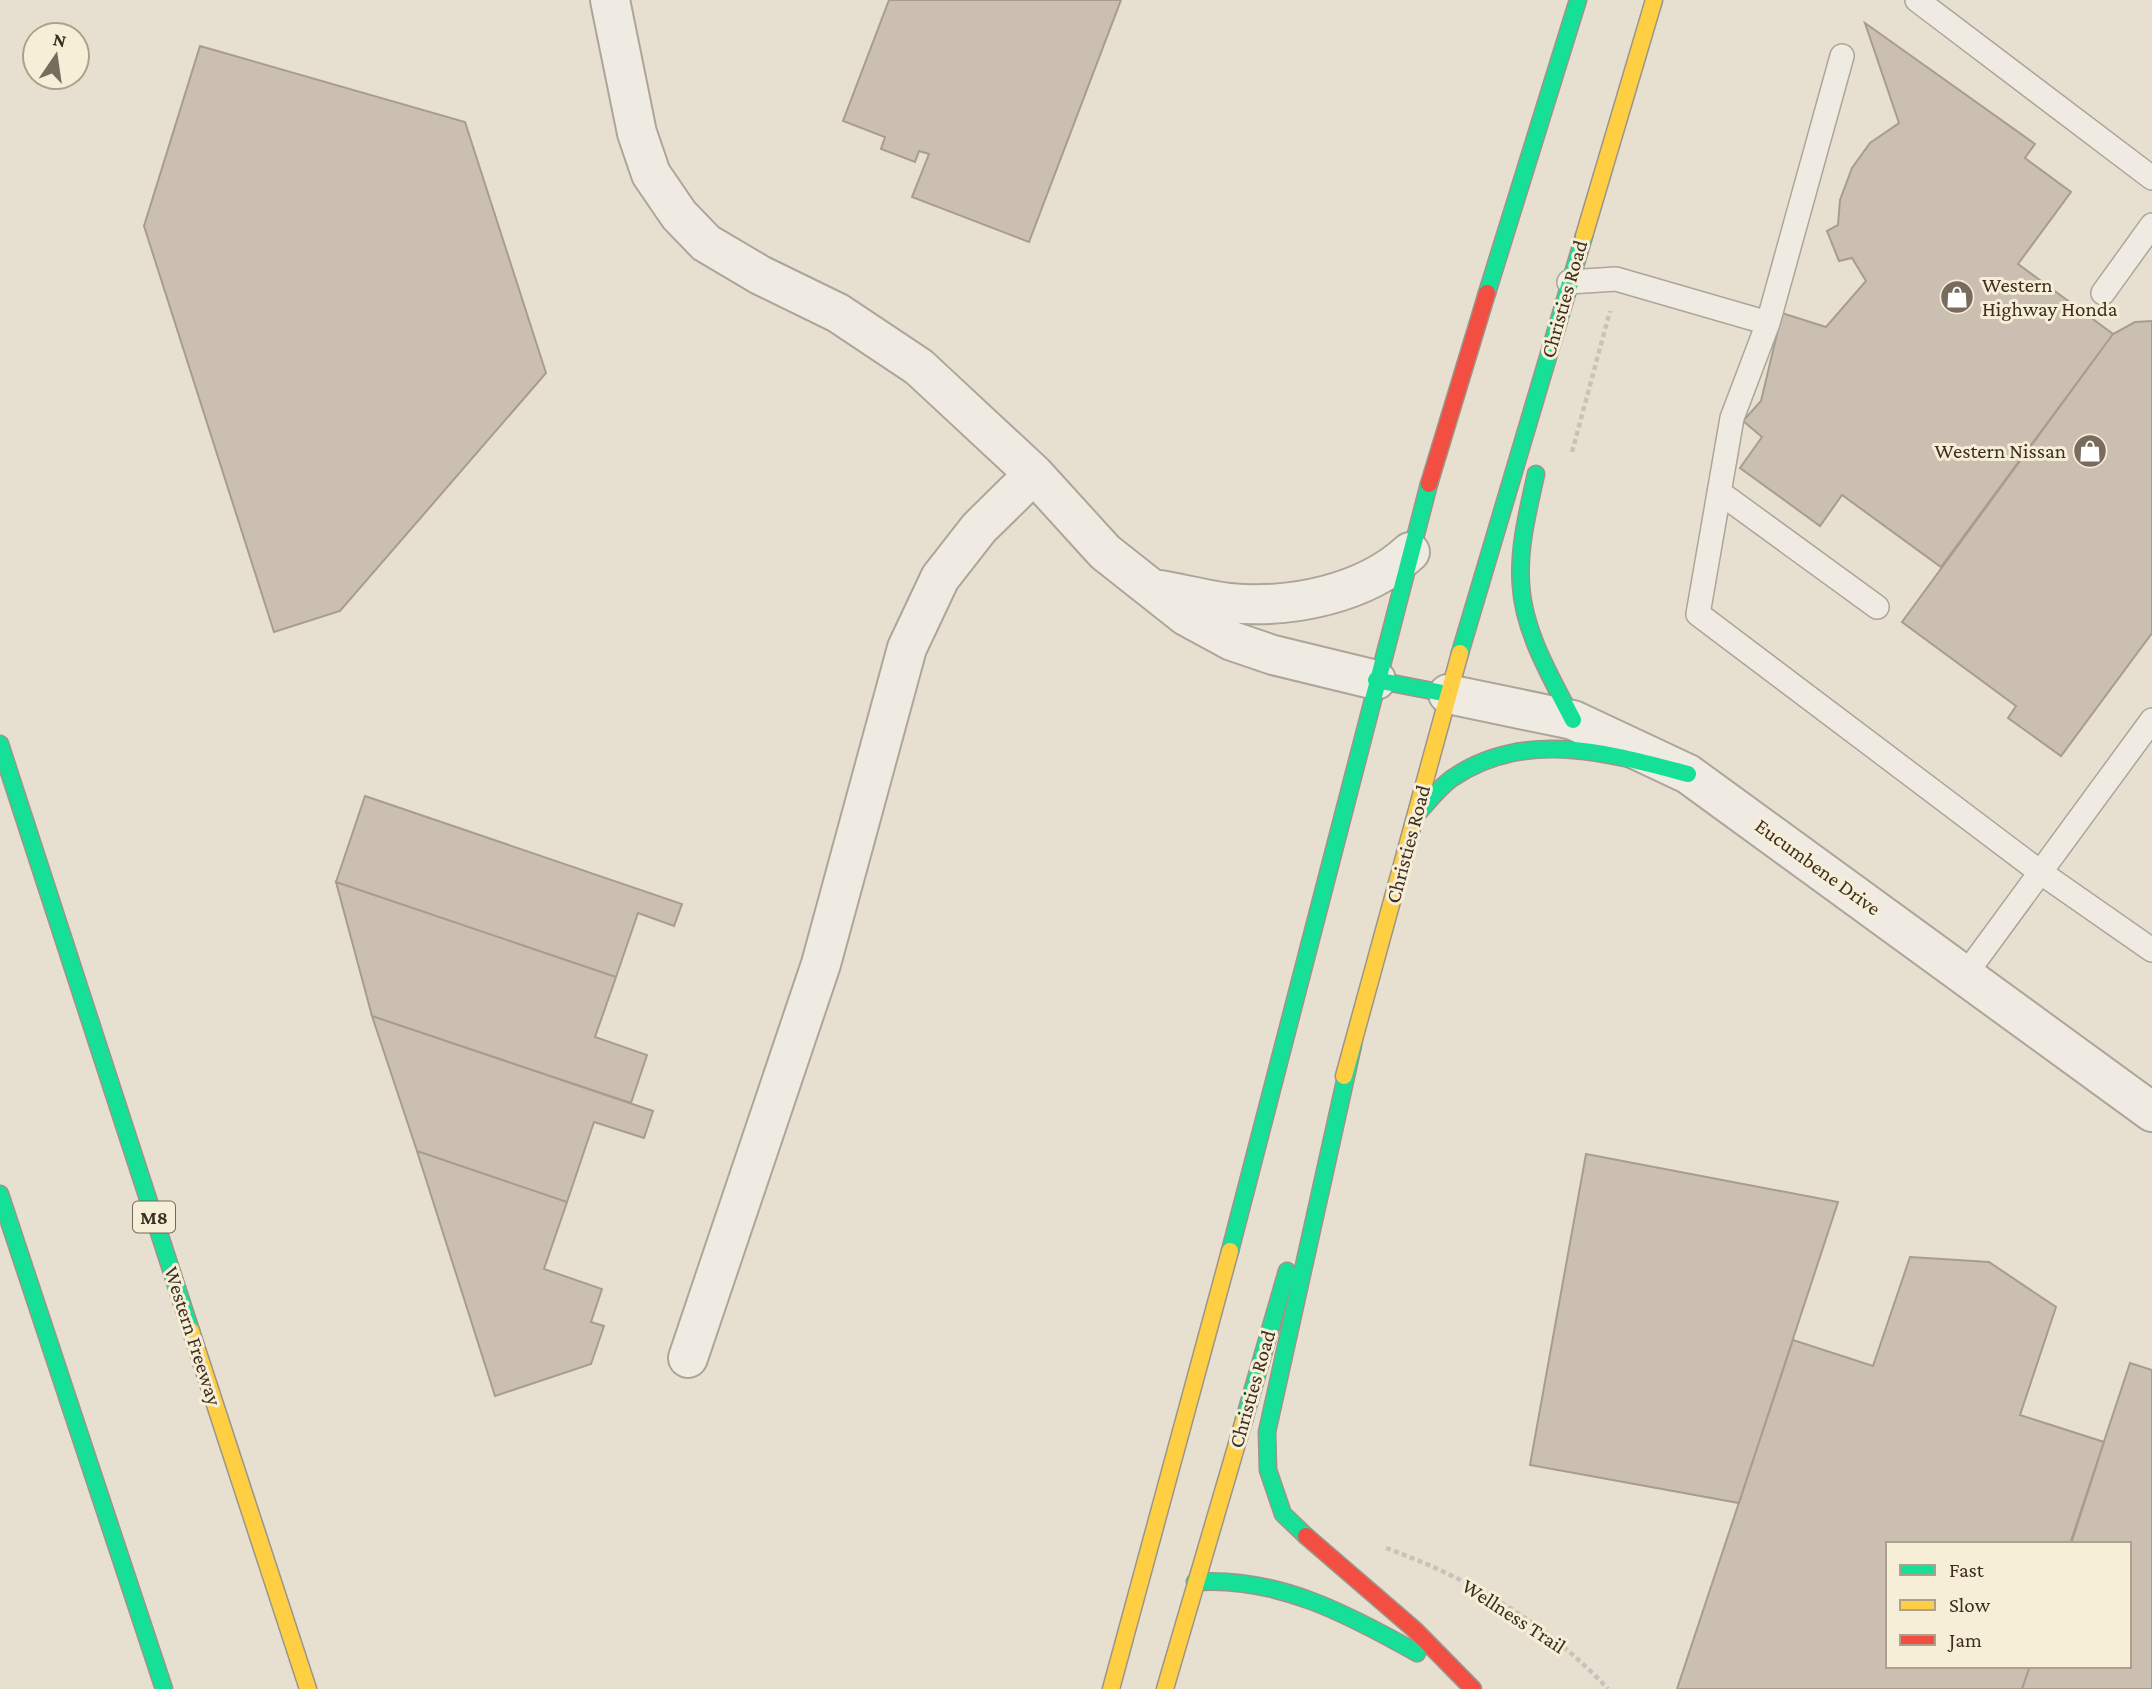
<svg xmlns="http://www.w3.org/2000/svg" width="2152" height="1689" font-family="'Crimson Pro',serif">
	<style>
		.building { fill: #cbbfb2; stroke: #a89c90; stroke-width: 2 }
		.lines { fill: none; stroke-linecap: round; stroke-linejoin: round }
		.lane-casing { stroke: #ada599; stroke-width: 26 }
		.street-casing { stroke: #ada599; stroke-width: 42 }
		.fast-casing { stroke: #9c958a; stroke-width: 19 }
		.slow-casing { stroke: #9c958a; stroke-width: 19 }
		.jam-casing { stroke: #9c958a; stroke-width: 19 }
		.path { stroke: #c8c2b9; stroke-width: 4.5; stroke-dasharray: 5 3.5; stroke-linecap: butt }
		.lane { stroke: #efebe3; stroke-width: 23 }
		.street { stroke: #efebe3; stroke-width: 38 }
		.fast { stroke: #16e098; stroke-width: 16 }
		.slow { stroke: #ffcf43; stroke-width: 16 }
		.jam { stroke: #f24e42; stroke-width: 16 }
		.labels { text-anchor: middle; stroke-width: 6; stroke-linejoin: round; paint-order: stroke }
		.shield { fill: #f7eed8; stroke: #756857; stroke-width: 2 }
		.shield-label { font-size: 19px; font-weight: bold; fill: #3d2e20 }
		.poi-label { font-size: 21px; fill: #3d2e20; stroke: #f7eed8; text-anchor: start }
		.street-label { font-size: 21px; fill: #3d2e20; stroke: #f7eed8 }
	</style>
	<rect width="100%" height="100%" fill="#e7e0d1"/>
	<!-- building -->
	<path class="building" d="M889 0H1121L1029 242 912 197 929 154 919 151 915 162 881 149 885 137 843 121Z
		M1865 23 2035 144 2025 158 2071 192 2018 264 2113 334 1941 567 1842 495 1820 526 1740 468 1762 437 1743 421 1761 401 1782 313 1826 327 1866 281 1852 258 1839 261 1827 231 1838 225 1840 200 1852 168 1870 143 1899 123Z
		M200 46 465 122 546 373 340 611 274 632 144 226Z
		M2152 321V633L2061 756 2008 718 2016 706 1902 622 2113 334 2135 322Z
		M365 796 682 904 674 926 638 913 616 977 336 882Z
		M336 882 616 977 595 1037 647 1055 631 1103 372 1016Z
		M372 1016 653 1111 644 1138 594 1122 567 1202 417 1151Z
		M417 1151 567 1202 544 1269 602 1289 591 1322 604 1326 591 1364 495 1396Z
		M1586 1154 1838 1202 1739 1503 1530 1465Z
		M1910 1257 1989 1262 2056 1307 2020 1415 2104 1442 2071 1544H1888V1666H2030L2022 1689H1677L1793 1340 1873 1366Z
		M2130 1363 2152 1370V1689H2022L2030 1666H2129V1544H2070Z"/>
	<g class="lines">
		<!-- lane casing -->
		<g class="lane-casing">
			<path id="lane" d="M1917 0 2152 178
				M1842 56 1768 323 1732 418 1698 614 2040 872 2152 950
				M1569 282 1616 279 1768 323
				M2103 293 2152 225
				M1719 492 1877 607
				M1965 975 2152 720"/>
		</g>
		<!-- street casing -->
		<g class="street-casing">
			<path id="street" d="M610 0 637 133 651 174 679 215 706 243 760 275 838 313 919 367 1034 474 1105 552 1186 616 1232 641 1273 655 1376 680
				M1160 590C1183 594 1206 600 1229 603 1290 609 1365 594 1410 552
				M1448 694 1573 720 1688 774 2152 1112
				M688 1358 821 964 907 648 940 578 979 528 1034 474"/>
		</g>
		<!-- fast casing -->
		<g class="fast-casing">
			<path id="fast" d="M1487 293 1578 0
				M1536 474C1528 511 1518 548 1521 586 1524 633 1552 679 1573 720
				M1460 653 1584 236
				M1376 680 1448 694
				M0 744 191 1331
				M1417 814C1428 802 1438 789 1451 779 1524 728 1609 753 1688 774
				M0 1194 164 1689
				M1230 1251 1429 484
				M1244 1420 1287 1271
				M1306 1536 1283 1514 1268 1470 1267 1432 1353 1045
				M1195 1582C1276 1576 1348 1614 1417 1653"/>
		</g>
		<!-- slow casing -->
		<g class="slow-casing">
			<path id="slow" d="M1584 236 1654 0
				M1344 1076 1460 653
				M191 1331 308 1689
				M1111 1689 1230 1251
				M1165 1689 1244 1420"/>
		</g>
		<!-- jam casing -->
		<g class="jam-casing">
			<path id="jam" d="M1429 484 1487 293
				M1306 1536 1415 1630 1473 1689"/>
		</g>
		<!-- path -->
		<path class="path" d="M1572 452 1610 311
			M1386 1548C1469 1578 1548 1624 1608 1689"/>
		<!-- lane -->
		<use href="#lane" class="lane"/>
		<!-- street -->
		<use href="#street" class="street"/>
		<!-- fast -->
		<use href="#fast" class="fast"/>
		<!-- slow -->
		<use href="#slow" class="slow"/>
		<!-- jam -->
		<use href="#jam" class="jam"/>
	</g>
	<!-- icons -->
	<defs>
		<g id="shop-disc" transform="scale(1.75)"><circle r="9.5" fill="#786c5e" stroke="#f7eed8"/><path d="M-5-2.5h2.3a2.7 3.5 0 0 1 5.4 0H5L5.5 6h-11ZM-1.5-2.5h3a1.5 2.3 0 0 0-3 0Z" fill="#fff"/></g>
	</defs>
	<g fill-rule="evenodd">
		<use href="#shop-disc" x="1957" y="297"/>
		<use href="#shop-disc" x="2090" y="451"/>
	</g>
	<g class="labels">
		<!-- shield labels -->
		<rect class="shield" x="133" y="1201.5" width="42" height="31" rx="5"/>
		<g class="shield-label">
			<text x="154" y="1224">M8</text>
		</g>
		<!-- poi labels -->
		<g class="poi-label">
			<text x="1982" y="292">Western<tspan x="1982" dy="24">Highway Honda</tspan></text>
			<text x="2066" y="458" text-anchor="end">Western Nissan</text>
		</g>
		<!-- street labels -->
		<g class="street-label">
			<text transform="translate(1564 299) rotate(-74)" y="7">Christies Road</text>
			<text transform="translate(1408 844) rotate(-75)" y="7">Christies Road</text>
			<text transform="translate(1818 867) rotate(36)" y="7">Eucumbene Drive</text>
			<text transform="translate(193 1336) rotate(72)" y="7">Western Freeway</text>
			<text transform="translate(1252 1389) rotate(-74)" y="7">Christies Road</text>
			<text transform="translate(1514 1616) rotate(33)" y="7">Wellness Trail</text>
		</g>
	</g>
	<!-- legend -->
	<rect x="1886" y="1542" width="245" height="126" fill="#f7eed8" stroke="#ada18e" stroke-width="2"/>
	<rect x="1900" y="1565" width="35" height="10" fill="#16e098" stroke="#ada18e" stroke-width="2"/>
	<text x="1949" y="1577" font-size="21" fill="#3d2e20">Fast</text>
	<rect x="1900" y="1600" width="35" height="10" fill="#ffcf43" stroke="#ada18e" stroke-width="2"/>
	<text x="1949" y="1612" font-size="21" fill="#3d2e20">Slow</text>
	<rect x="1900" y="1635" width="35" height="10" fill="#f24e42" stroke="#ada18e" stroke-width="2"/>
	<text x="1949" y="1647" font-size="21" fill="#3d2e20">Jam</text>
	<!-- north arrow -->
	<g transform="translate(56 56) rotate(13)"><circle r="33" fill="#f7eed8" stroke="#ada18e" stroke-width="2"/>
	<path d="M0-5L12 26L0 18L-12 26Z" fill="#786c5e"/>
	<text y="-10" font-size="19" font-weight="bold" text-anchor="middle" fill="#3d2e20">N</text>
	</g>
</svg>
